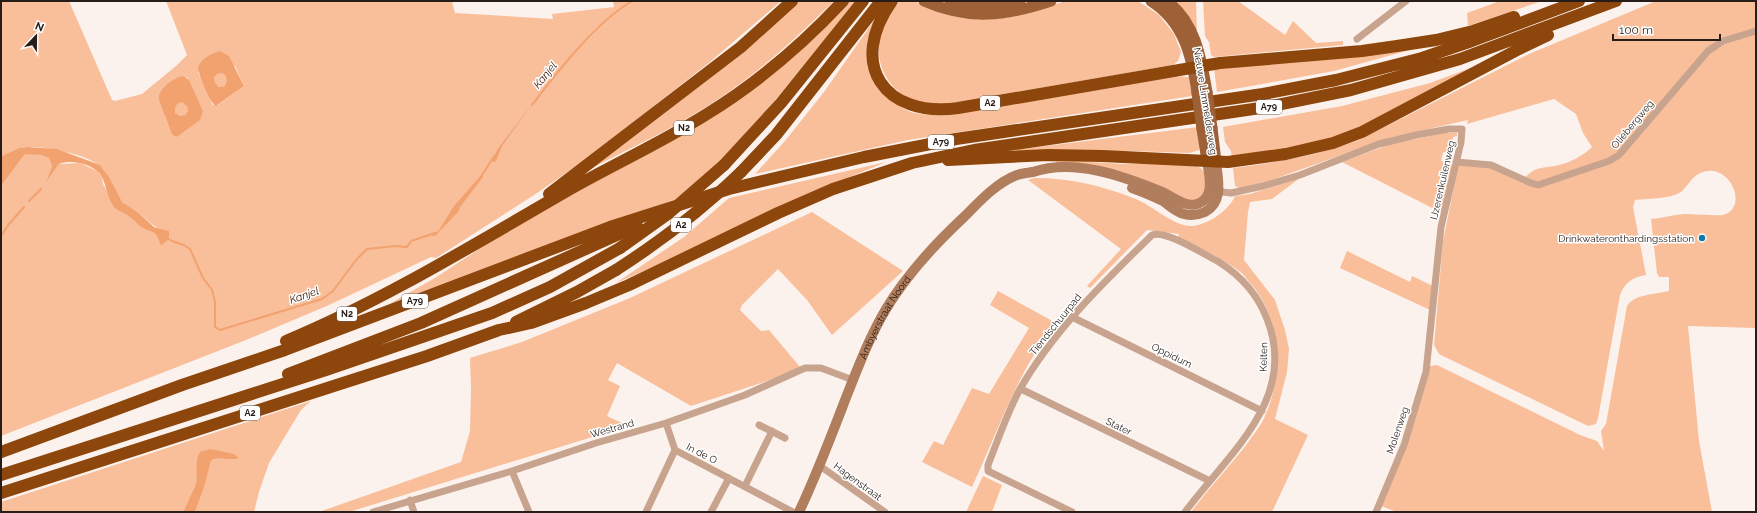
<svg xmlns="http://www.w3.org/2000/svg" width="1757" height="513" font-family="Raleway,sans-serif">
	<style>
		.green { fill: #f9be9a; fill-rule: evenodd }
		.water { fill: #f2a26f; fill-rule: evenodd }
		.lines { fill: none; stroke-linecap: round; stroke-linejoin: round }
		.stream { stroke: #f2a26f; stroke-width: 2 }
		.street { stroke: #c8a48f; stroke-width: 7 }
		.secondary { stroke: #b07d5d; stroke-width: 10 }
		.primary { stroke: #9e6037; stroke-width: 11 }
		.highway { stroke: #8d460c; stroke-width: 12 }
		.primary-bridge { stroke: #9e6037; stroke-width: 11 }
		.highway-bridge { stroke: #8d460c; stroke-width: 12 }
		.poi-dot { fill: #0e79a3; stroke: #fff; stroke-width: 1.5 }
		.labels { text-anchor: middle; stroke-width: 3; stroke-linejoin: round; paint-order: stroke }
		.shield { fill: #fff; stroke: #67615d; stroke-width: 1 }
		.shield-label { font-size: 9px; font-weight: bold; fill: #261d18 }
		.street-label { font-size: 10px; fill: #261d18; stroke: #fff }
		.poi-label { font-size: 10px; fill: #261d18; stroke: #fff; text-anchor: end }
		.water-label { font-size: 11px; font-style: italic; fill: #40200b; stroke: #fff }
	</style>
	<rect width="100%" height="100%" fill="#fcf2ed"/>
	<!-- green -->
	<path class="green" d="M1 1H69L112 100 115 101 142 94 176 66 187 55 166 1H452L455 13 553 19 552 14 614 7 613 1H781L711 61 588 158 534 195 436 258 431 257 329 305 246 340 1 436V186L25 154 32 153 49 158 52 166 47 182 59 164 80 163 97 171 102 177 103 184 117 209 133 219 141 226 153 230 158 236 161 246 169 238V231C152 228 150 221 138 212 133 209 126 206 122 202 114 194 110 175 100 166 87 154 37 144 21 148 14 149 7 154 1 156ZM235 66 244 86 218 105H213L198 72ZM187 77 203 111 199 120 177 137 172 135 165 116Z
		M798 1H834C798 36 762 70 720 98 680 125 635 146 592 168L735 58Z
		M847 1H856L771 105 724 157 682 197 389 304 435 278 551 202 681 132Z
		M900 1H914L927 7 951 16 976 19H997L1015 16 1066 1H1138L1159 15 1174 34 1181 52 1178 61 1173 65 957 102C944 103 930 105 917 101 885 91 871 58 883 27 887 17 894 9 900 1Z
		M1174 1H1196L1197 34Z
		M1203 1H1238L1285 35 1293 21 1316 43 1343 41V45L1214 57 1211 55 1209 42 1205 36Z
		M1500 1H1542L1468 26 1467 13Z
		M1656 1H1756V328L1688 326 1699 441 1712 512H1397L1381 506C1402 461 1417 415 1430 366L1437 365 1580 435 1597 441 1604 451 1601 431 1606 424 1627 306C1634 294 1657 294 1669 291V277H1659L1657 273 1651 219C1662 218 1673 215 1684 214 1693 214 1702 215 1711 215 1716 215 1722 216 1726 214 1747 204 1730 168 1708 171 1690 173 1689 189 1677 194 1670 198 1645 199 1635 200L1633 207 1646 275C1633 277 1625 282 1620 295L1598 418 1596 424 1588 426 1445 357 1439 354 1434 345 1443 241 1458 167 1460 165H1488L1521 182C1524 179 1526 176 1530 173 1538 166 1549 168 1559 165 1571 162 1583 156 1592 147L1583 133 1576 114 1554 99 1467 124 1468 120 1389 138 1266 182 1239 188 1235 186 1233 168C1276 163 1319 155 1359 140L1529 54Z
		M878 15 870 59C878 73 889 94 899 105 910 116 930 115 944 114L1174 76 1189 77 1192 96 908 140 755 174 785 141 824 92Z
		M1431 44 1334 71 1217 92 1214 68Z
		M1484 63 1364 126 1323 142 1232 160 1231 151 1225 142 1223 127 1342 106 1430 83Z
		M214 80a7 7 0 1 1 14 0a7 7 0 1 1-14 0Z
		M174 109a7 7 0 1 1 14 0a7 7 0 1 1-14 0Z
		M1198 127 1200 145 1199 150 1189 153 1131 151 1099 154 1007 151Z
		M1445 133H1457V136L1453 137 1449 153 1443 152 1441 161 1453 165 1442 213 1342 162 1391 144Z
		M1056 160 1123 164H1192C1209 169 1205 178 1205 193L1194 202 1176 195 1057 165Z
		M886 162 790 202 667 261 616 283 684 237 729 198Z
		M1034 178C1070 178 1105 186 1138 200 1154 207 1175 227 1192 226 1208 225 1229 210 1235 196L1250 194 1300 178 1272 199 1250 202 1248 212 1244 260 1275 300 1285 330 1289 349 1287 372 1275 419 1308 435 1272 512H1191C1209 488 1229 467 1247 444 1251 437 1257 431 1261 424 1284 381 1284 322 1251 284 1247 280 1244 274 1239 271 1220 257 1198 247 1178 237L1179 234 1147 230 1090 288 1087 286 1121 249 1028 180Z
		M812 212 903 271 832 335 807 300 778 269 742 305 740 310 761 331 769 330 800 367 782 376 691 406 617 363 608 380 620 386 607 416 628 426 349 512H319L461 462 470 431 471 388 470 358 522 342 630 298Z
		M1347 251 1410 282 1412 276 1433 286 1430 310 1340 268Z
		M998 291 1056 323C1017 372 998 431 972 487L922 462 934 441 943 445 972 388 989 394 1029 328 990 305Z
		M311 401 301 410 269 463 259 492 254 512H195L204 488 211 461C219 455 230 462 239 458L210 449 196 476V484L183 512H1V502Z
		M983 476 1002 485 992 512H966Z"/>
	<!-- water -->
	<path class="water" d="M220 51 229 56 244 86 216 106C210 103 199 76 198 68 200 59 212 53 220 51ZM222 73 226 76 227 81 225 86 219 87 215 83 214 78 217 74Z
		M183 76 189 80 203 111 200 120 177 137 172 135 159 100V96C161 87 174 78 183 76ZM182 102 187 106 188 111 185 115 180 116 175 113V108L177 104Z
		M533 103 502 146 496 161 492 162 497 150Z
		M27 147 57 149 100 165 109 177 122 202 139 213 154 227 169 231V239L161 246C155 227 154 235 140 226 137 223 134 220 131 218 126 214 120 212 115 208 107 199 107 187 102 177 95 164 71 159 59 164L46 183 52 166 49 158 40 155 25 154 1 186V156L19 148Z
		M483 173V177L460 207 459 211 435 236H431L439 230 454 206Z
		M210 449 234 454 239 458C230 462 219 455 211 461L204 488 195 512H183L196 484 197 459 200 452Z"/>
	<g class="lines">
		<!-- stream -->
		<path class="stream" d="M532 105C558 71 595 23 632 1
			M482 175 495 155
			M29 201 41 189
			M1 236 9 224 24 207
			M167 238 172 241 184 245 190 249 203 278 212 290 215 302V327L220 330 322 299 333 291 356 260 367 249 396 246 407 247 411 241 435 233"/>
		<!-- street -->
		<path class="street" d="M1357 39 1406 1
			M1456 162 1491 165 1531 183 1538 185 1609 161 1619 155 1708 51 1723 41 1756 31
			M1214 191 1231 193 1263 186 1300 175 1379 144 1416 135 1449 129H1462L1461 142 1441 227 1426 372 1404 445 1376 512
			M1072 317 1262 411
			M1021 389 1210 481
			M666 423 675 450 793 512
			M759 425 785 438
			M820 466 885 512
			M512 471 529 512
			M745 486 772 431
			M410 500 414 512
			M373 512 512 471 596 443 666 423 745 395 805 368H821L853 380
			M646 512 675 450
			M711 512 729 478
			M1072 512 992 473 988 471V465C998 440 1007 413 1020 389 1054 330 1104 282 1152 235 1167 230 1205 255 1219 262 1241 276 1258 295 1267 319 1299 399 1227 455 1185 512"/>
		<!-- secondary -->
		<g class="secondary">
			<path d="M1132 188C1143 192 1153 196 1163 201 1170 206 1176 212 1184 214 1191 216 1198 215 1205 212 1224 201 1218 180 1216 162"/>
			<path id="s1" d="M799 512C817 474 832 434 847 395 859 365 870 336 886 309 907 274 934 245 964 217 979 202 996 183 1017 175 1022 173 1027 173 1033 172 1074 158 1123 176 1162 192 1172 196 1185 208 1197 204 1216 198 1209 175 1207 161"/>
		</g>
		<!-- primary -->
		<path class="primary" d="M924 1C969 21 1006 16 1051 1
			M950 1 986 6 1020 1
			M1151 1C1184 22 1192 57 1197 93
			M1167 1C1196 23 1201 58 1207 92
			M1212 128 1216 162
			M1202 129 1207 161"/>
		<!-- highway -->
		<path class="highway" d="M892 1C847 64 884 118 958 108L1220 63 1362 51 1397 46 1436 40 1473 31 1514 17
			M948 160 1048 155 1102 156 1228 162 1286 154 1333 143 1362 132 1519 49 1548 35
			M724 165 781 103 863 1
			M741 172 776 135 881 1
			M549 194 741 47 792 1
			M516 322 577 292 616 270
			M286 341C384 300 473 245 565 192 612 165 661 143 707 114 757 83 803 44 843 1
			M288 374 421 323 637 226
			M1 452 182 385 285 350 610 227 729 189 864 157 956 139 1263 94 1336 80 1422 58 1472 41 1579 1
			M1 475 326 370 492 313 550 287 620 248
			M1 493 427 356 499 330 531 323 586 303 629 285 778 213 833 189 912 163 974 150 1267 107 1351 90 1460 59 1616 1"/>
		<!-- primary-bridge -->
		<path class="primary-bridge" d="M1207 92 1212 128
			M1197 93 1202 129"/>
		<!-- highway-bridge -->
		<path class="highway-bridge" d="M620 248 669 213 724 165
			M616 270C661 241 703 209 741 172"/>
	</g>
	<!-- markers -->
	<circle class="poi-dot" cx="1702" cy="238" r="4"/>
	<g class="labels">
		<!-- shield labels -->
		<g class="shield">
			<rect x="980" y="96" width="20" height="14" rx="3"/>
			<rect x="1256" y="100" width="26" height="14" rx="3"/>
			<rect x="674" y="121" width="20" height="14" rx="3"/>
			<rect x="928" y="135" width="26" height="14" rx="3"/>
			<rect x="671" y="218" width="20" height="14" rx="3"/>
			<rect x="402" y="294" width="26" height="14" rx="3"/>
			<rect x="337" y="307" width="20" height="14" rx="3"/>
			<rect x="240" y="406" width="20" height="14" rx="3"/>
		</g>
		<g class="shield-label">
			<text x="990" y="106">A2</text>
			<text x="1269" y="110">A79</text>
			<text x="684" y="131">N2</text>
			<text x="941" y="145">A79</text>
			<text x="681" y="228">A2</text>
			<text x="415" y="304">A79</text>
			<text x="347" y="317">N2</text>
			<text x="250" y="416">A2</text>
		</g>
		<!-- street labels -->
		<g class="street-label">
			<text transform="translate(1206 101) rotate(81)" y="4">Nieuwe Limmelderweg</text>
			<text transform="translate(1632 124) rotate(-50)" y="4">Oliebergweg</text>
			<text transform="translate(1442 180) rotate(-77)" y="4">IJzerenkuilenweg</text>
			<text dy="4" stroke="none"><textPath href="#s1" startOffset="213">Ambyerstraat Noord</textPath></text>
			<text transform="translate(1055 324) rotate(-51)" y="4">Tiendschuurpad</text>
			<text transform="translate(1172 355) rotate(26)" y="4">Oppidum</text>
			<text transform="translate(1263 357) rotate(-89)" y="4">Kelten</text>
			<text transform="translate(1119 426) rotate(26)" y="4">Stater</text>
			<text transform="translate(612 428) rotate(-16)" y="4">Westrand</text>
			<text transform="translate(1397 430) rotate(-71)" y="4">Molenweg</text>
			<text transform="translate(702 453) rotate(27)" y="4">In de O</text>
			<text transform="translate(858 481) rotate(36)" y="4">Hagenstraat</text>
		</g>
		<!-- poi labels -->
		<g class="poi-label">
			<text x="1694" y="242">Drinkwateronthardingsstation</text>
		</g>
		<!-- water labels -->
		<g class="water-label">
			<text transform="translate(545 75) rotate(-51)" y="4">Kanjel</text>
			<text transform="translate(304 295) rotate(-19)" y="4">Kanjel</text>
		</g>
	</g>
	<!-- border -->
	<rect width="1757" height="513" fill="none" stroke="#261d18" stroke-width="4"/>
	<!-- north arrow -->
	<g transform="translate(36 36) rotate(22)" stroke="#ffffff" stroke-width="3" paint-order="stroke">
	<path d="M0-3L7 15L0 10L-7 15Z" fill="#261d18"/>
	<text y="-6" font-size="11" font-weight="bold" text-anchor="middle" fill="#261d18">N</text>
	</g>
	<!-- scale -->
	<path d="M1613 34v6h107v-6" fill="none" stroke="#261d18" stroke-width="2"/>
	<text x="1619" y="34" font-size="12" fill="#261d18" stroke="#ffffff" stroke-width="3" paint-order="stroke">100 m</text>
</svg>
